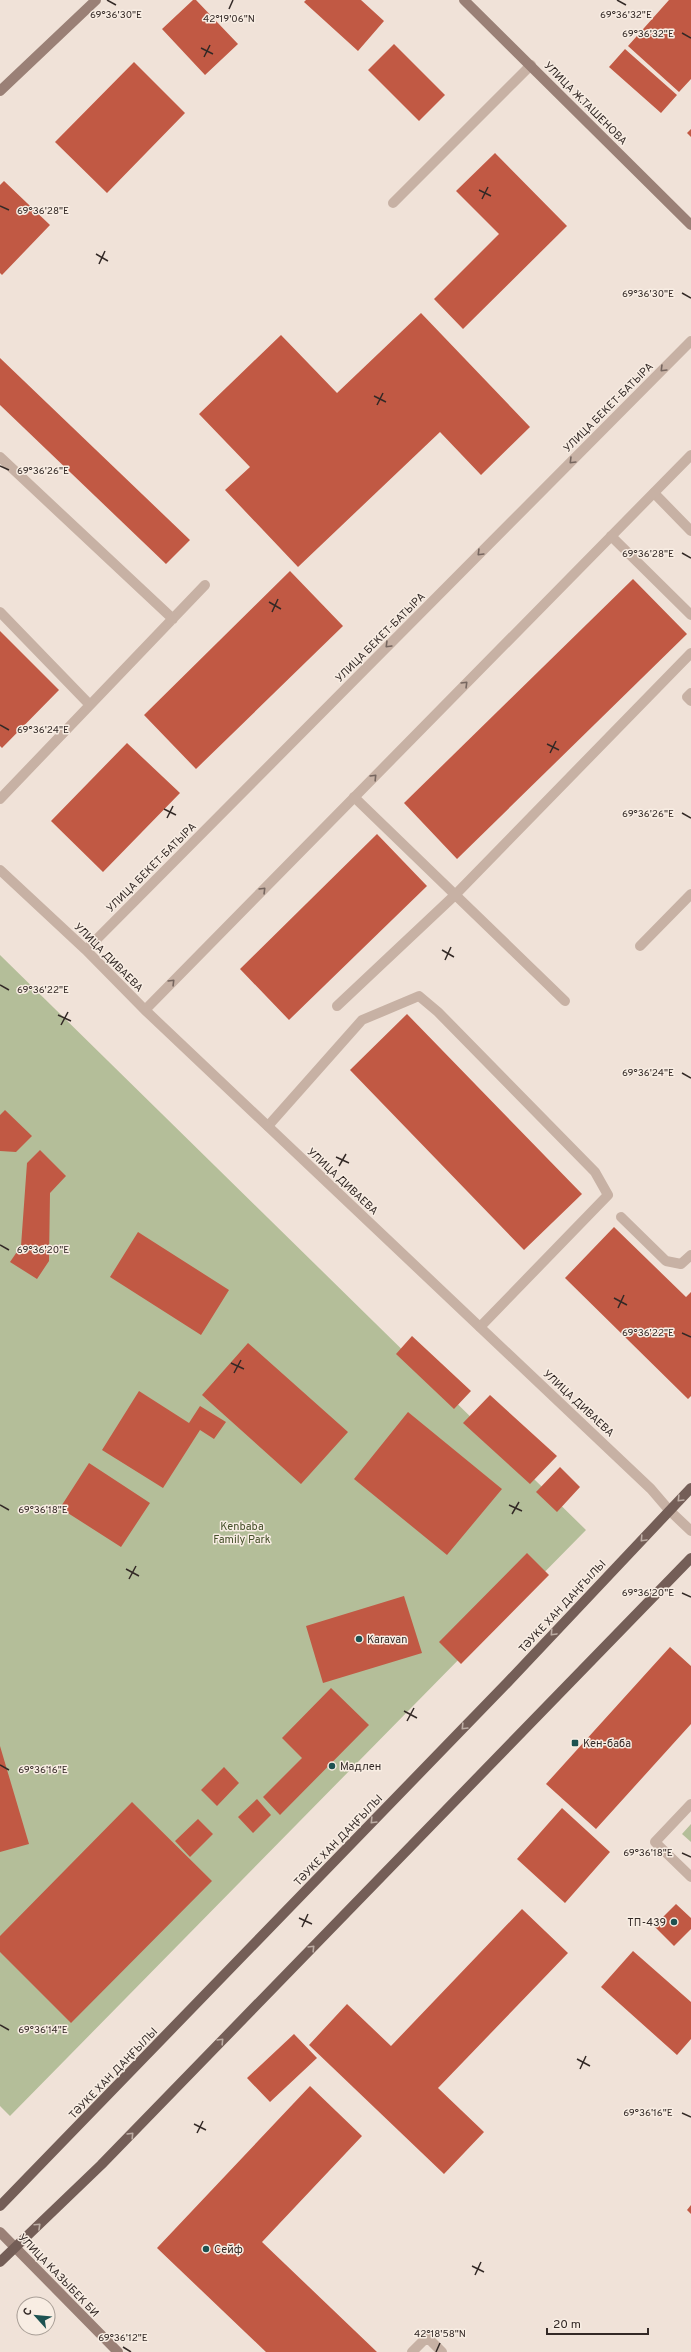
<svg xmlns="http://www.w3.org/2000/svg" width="691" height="2352" font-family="Overpass,sans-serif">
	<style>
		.green { fill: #b4be99 }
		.building { fill: #c15944 }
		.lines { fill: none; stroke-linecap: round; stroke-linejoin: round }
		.lane { stroke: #c7b1a4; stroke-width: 10 }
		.street { stroke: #c7b1a4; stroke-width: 10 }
		.secondary { stroke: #9a8076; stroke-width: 10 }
		.primary { stroke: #745e57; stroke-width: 10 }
		.oneway { stroke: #76665f }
		.oneway2 { stroke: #bdada4 }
		.ticks { fill: none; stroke: #332926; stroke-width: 1.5 }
		.poi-dot { fill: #1d5251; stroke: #f8ede3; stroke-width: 1.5 }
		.labels { text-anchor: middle; stroke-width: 3; stroke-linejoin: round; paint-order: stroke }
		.street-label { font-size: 11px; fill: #332926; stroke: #f8ede3 }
		.park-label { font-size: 11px; fill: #45502a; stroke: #f8ede3 }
		.poi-label { font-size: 11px; fill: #332926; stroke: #f8ede3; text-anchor: start }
		.ticks-label { font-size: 10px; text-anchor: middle; fill: #332926; stroke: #f8ede3; stroke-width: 3; stroke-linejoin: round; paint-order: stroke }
	</style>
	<rect width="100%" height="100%" fill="#f0e2d8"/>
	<!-- green -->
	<path class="green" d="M0 955 586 1530 10 2116 0 2106Z
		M691 1824V1842L682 1834Z"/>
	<!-- building -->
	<path class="building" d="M193 0H196L238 44 205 75 162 29Z
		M306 0H361L384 21 358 51 304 2Z
		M669 0H691V79L679 92 628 46Z
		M394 44 445 95 419 121 368 70Z
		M625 49 677 95 661 113 609 67Z
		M134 62 185 113 107 193 55 142Z
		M691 129V137L687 133Z
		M495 153 567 226 463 329 434 299 499 234 456 191Z
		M4 181 50 225 2 275 0 273V185Z
		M421 313 530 427 481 475 440 432 298 567 225 490 250 467 199 414 281 335 337 393Z
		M0 358 190 540 166 564 0 405Z
		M290 571 343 626 196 769 144 715Z
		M633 579 687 634 457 859 404 803Z
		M0 631 59 690 2 748 0 746Z
		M127 743 180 793 103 872 51 821Z
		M377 834 427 886 289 1020 240 969Z
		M407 1014 582 1194 524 1250 350 1070Z
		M5 1110 32 1136 16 1152 0 1151V1115Z
		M40 1150 66 1176 50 1193 49 1261 37 1279 10 1262 21 1246 27 1163Z
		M614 1227 686 1297 691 1292V1396L688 1399 565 1278Z
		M138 1232 229 1290 201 1335 110 1277Z
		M412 1336 471 1391 454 1409 396 1354Z
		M248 1343 348 1432 301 1484 202 1395Z
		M139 1391 189 1423 200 1406 226 1422 214 1439 200 1430 163 1488 102 1450Z
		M490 1395 557 1456 530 1484 463 1423Z
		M408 1412 502 1489 447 1555 354 1479Z
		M89 1463 150 1503 121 1547 60 1508Z
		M560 1467 580 1487 557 1512 536 1492Z
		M527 1553 549 1575 461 1664 439 1642Z
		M404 1596 422 1653 323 1683 306 1626Z
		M670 1647 691 1666V1724L596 1829 546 1784Z
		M331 1688 369 1725 280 1815 263 1797 302 1758 282 1738Z
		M0 1746 29 1844 0 1852Z
		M224 1767 239 1783 217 1806 201 1790Z
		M257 1799 271 1815 253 1833 238 1817Z
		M132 1802 212 1881 71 2023 0 1952V1936Z
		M562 1808 610 1852 565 1903 517 1859Z
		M198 1819 213 1834 190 1857 175 1841Z
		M676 1904 691 1918V1929L674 1946 654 1926Z
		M522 1909 568 1953 438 2088 484 2132 444 2174 309 2045 347 2004 391 2046Z
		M633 1951 691 2002V2039L677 2055 601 1987Z
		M294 2034 317 2058 270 2102 247 2078Z
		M310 2086 362 2136 262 2242 377 2352H266L157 2248Z
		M691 2205V2214L687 2210Z"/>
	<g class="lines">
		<!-- lane -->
		<path class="lane" d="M393 203 531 65
			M654 493 691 531
			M611 536 691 615
			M691 693 687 697 691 701
			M354 797 565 1001
			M640 946 691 894
			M337 1006 455 895 691 653
			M268 1126 362 1020 419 996 438 1012 595 1172 608 1195 480 1327
			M621 1217 666 1261 681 1264 691 1255
			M691 1804 655 1842 691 1877
			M412 2352 427 2337 442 2352"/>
		<!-- street -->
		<path class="street" d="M0 457 173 619
			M0 612 90 705
			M0 799 205 585
			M0 870 86 950 145 1010 651 1489 669 1510 691 1531
			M86 950 691 341
			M145 1010 691 455"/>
		<!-- secondary -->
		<path class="secondary" d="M464 0 691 225
			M0 91 96 0
			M0 2232 118 2352"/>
		<!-- primary -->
		<path class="primary" d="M0 2206 507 1683 691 1488
			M0 2262 101 2165 691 1558"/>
	</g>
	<!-- one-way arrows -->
	<defs><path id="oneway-chevron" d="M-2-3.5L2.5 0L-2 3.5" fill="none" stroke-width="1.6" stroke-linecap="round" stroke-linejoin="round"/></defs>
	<g class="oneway">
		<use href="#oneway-chevron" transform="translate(663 369) rotate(135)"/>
		<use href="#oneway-chevron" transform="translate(572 461) rotate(135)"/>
		<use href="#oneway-chevron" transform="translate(480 553) rotate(135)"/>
		<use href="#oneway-chevron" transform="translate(388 645) rotate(135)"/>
		<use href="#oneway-chevron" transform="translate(465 684) rotate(-45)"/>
		<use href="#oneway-chevron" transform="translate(374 777) rotate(-46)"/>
		<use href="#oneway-chevron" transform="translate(263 890) rotate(-45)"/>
		<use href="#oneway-chevron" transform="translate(172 982) rotate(-45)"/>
	</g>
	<g class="oneway2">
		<use href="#oneway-chevron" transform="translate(680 1499) rotate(134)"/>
		<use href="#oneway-chevron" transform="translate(643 1539) rotate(133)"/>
		<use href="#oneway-chevron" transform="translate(553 1633) rotate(133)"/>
		<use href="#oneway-chevron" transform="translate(464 1727) rotate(134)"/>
		<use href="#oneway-chevron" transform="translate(373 1821) rotate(134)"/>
		<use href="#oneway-chevron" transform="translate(312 1948) rotate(-46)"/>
		<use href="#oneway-chevron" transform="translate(221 2041) rotate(-46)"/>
		<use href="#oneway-chevron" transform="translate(131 2135) rotate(-46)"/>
		<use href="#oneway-chevron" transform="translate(38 2226) rotate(-43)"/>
	</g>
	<!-- ticks -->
	<path class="ticks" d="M107 0 116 5M617 0 626 5M229 9 233 0M682 33 691 38M201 48 213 54M204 57 210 45M479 190 491 196M482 199 488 187M0 206 9 210M96 254 108 261M99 264 105 251M682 293 691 298M374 396 386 402M377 405 383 393M0 466 9 470M682 553 691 558M269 602 281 609M272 612 278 599M0 725 9 730M547 744 559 750M550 753 556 741M164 809 176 815M682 813 691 818M167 818 173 806M442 950 454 957M445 960 451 947M0 985 9 990M58 1015 71 1021M61 1025 68 1012M682 1073 691 1078M336 1157 349 1163M339 1166 346 1154M0 1245 9 1250M614 1298 627 1305M618 1308 624 1295M682 1333 691 1337M231 1363 244 1369M234 1373 241 1360M0 1505 9 1510M509 1505 522 1511M512 1514 519 1502M126 1569 139 1576M129 1579 136 1566M682 1593 691 1597M404 1711 417 1718M407 1721 414 1708M0 1765 9 1770M682 1853 691 1857M299 1918 312 1924M302 1927 308 1914M0 2025 9 2030M577 2059 590 2066M580 2069 586 2056M682 2113 691 2117M194 2124 206 2130M197 2133 203 2121M472 2266 484 2272M475 2275 481 2262M123 2347 131 2352M436 2352 440 2343"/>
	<!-- markers -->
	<g class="poi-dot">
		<circle cx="359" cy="1639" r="4"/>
		<rect x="571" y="1739" width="8" height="8" rx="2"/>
		<circle cx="332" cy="1766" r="4"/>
		<circle cx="674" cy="1922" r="4"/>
		<circle cx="206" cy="2249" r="4"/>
	</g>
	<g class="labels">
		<!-- street labels -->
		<g class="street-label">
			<text transform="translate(586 103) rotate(45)" y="4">УЛИЦА Ж.ТАШЕНОВА</text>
			<text transform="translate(608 407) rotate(-45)" y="4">УЛИЦА БЕКЕТ-БАТЫРА</text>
			<text transform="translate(380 637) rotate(-45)" y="4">УЛИЦА БЕКЕТ-БАТЫРА</text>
			<text transform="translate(151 867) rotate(-45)" y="4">УЛИЦА БЕКЕТ-БАТЫРА</text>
			<text transform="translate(109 957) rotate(45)" y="4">УЛИЦА ДИВАЕВА</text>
			<text transform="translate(343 1181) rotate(43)" y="4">УЛИЦА ДИВАЕВА</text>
			<text transform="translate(579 1403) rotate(43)" y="4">УЛИЦА ДИВАЕВА</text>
			<text transform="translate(562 1606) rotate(-47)" y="4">ТӘУКЕ ХАН ДАҢҒЫЛЫ</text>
			<text transform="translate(338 1840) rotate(-46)" y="4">ТӘУКЕ ХАН ДАҢҒЫЛЫ</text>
			<text transform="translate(113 2073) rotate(-46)" y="4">ТӘУКЕ ХАН ДАҢҒЫЛЫ</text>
			<text transform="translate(59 2275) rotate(46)" y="4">УЛИЦА КАЗЫБЕК БИ</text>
		</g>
		<!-- park labels -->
		<g class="park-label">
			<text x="242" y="1530">Kenbaba<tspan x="242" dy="13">Family Park</tspan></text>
		</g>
		<!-- poi labels -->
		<g class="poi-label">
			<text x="367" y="1643">Karavan</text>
			<text x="583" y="1747">Кен-баба</text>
			<text x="340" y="1770">Мадлен</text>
			<text x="666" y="1926" text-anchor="end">ТП-439</text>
			<text x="214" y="2253">Сейф</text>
		</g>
	</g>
	<g class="ticks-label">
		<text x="626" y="18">69°36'32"E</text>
		<text x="116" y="18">69°36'30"E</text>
		<text x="229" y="22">42°19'06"N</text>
		<text x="648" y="37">69°36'32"E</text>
		<text x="43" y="214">69°36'28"E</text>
		<text x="648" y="297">69°36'30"E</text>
		<text x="43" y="474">69°36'26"E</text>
		<text x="648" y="557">69°36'28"E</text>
		<text x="43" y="733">69°36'24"E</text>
		<text x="648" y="817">69°36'26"E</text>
		<text x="43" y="993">69°36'22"E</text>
		<text x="648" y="1076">69°36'24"E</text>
		<text x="43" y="1253">69°36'20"E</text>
		<text x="648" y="1336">69°36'22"E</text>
		<text x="43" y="1513">69°36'18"E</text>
		<text x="648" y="1596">69°36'20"E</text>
		<text x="43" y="1773">69°36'16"E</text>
		<text x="648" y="1856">69°36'18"E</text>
		<text x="43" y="2033">69°36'14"E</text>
		<text x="648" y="2116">69°36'16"E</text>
		<text x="440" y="2337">42°18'58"N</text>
		<text x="123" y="2341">69°36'12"E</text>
	</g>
	<!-- north arrow -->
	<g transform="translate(36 2316) rotate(297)"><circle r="19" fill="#f8ede3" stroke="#a99f97"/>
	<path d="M0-3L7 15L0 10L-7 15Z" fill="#1d5251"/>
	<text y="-6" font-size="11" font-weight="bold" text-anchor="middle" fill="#332926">С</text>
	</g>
	<!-- scale -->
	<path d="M547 2328v6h101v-6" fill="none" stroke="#332926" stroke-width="2"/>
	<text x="553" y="2328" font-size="12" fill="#332926" stroke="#f8ede3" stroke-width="3" paint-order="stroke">20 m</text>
</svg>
